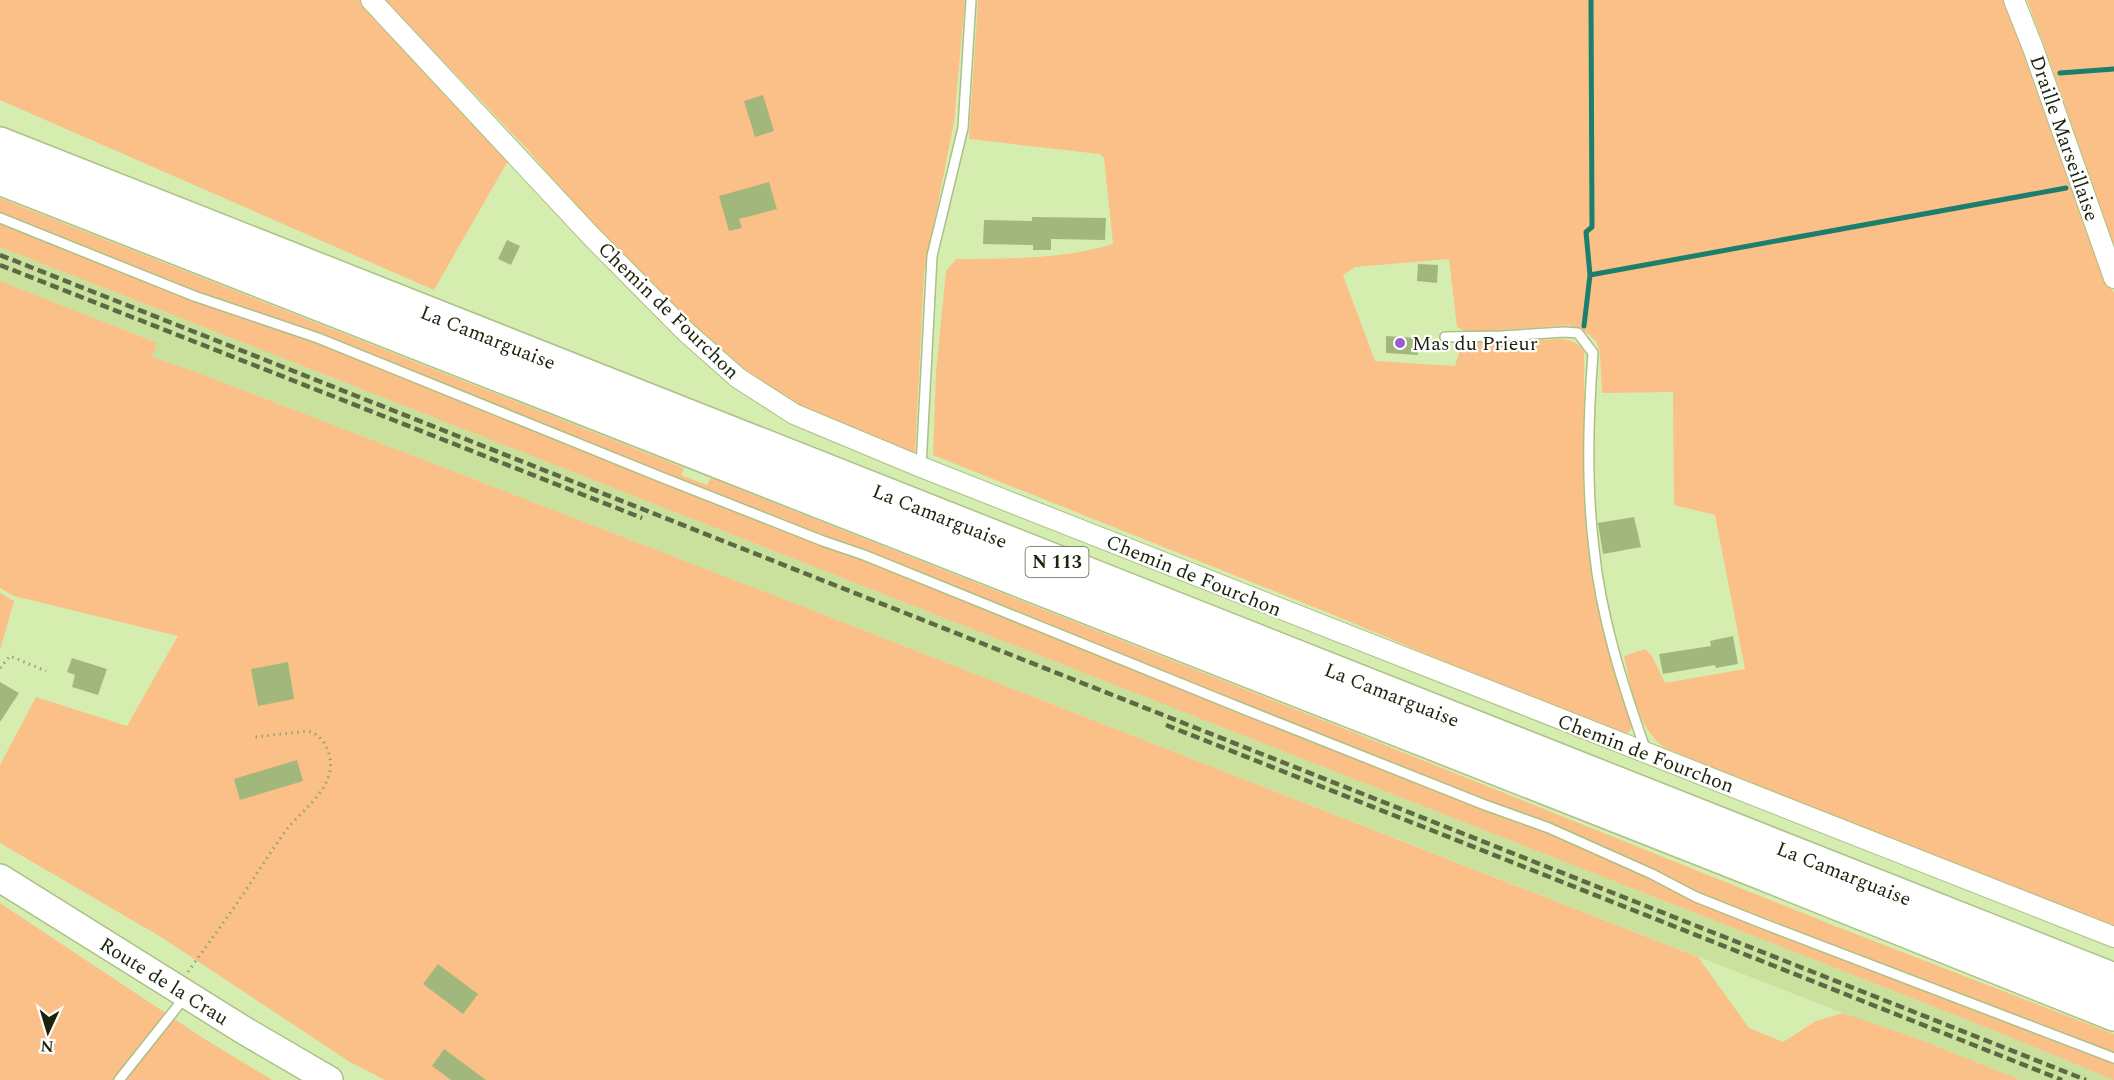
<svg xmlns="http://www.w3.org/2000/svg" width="2114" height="1080" font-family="Spectral,serif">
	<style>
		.built { fill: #c9e19d }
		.green { fill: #fbbf88 }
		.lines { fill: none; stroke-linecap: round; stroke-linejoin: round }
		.stream { stroke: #1c7f6e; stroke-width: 5 }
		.building { fill: #a2b77c }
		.lane-casing { stroke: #abc085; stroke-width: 12 }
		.street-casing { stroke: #abc085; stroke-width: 22 }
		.secondary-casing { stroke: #abc085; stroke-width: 30 }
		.highway-casing { stroke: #abc085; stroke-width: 36 }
		.path { stroke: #92a474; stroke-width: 3; stroke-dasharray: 1.5 4.5; stroke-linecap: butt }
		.lane { stroke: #fff; stroke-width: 9 }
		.street { stroke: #fff; stroke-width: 20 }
		.secondary { stroke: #fff; stroke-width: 27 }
		.highway { stroke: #fff; stroke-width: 33 }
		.rail { stroke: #5c6944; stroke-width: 4.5; stroke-dasharray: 9 4.5; stroke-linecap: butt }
		.poi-dot { fill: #985dd5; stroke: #fff; stroke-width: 2 }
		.labels { text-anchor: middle; stroke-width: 4.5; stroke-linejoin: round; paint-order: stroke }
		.shield { fill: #fff; stroke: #5f6554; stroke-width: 1.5 }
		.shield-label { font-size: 18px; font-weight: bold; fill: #1b230b }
		.street-label { font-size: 20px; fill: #1b230b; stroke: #fff }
		.poi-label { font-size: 20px; fill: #1b230b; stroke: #fff; text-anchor: start }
	</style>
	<rect width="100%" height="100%" fill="#d6edb0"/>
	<!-- built -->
	<path class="built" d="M0 247 1978 1024 2114 1080H2021L1913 1037 1843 1013 1699 957 794 603 193 371 152 357 157 343 0 281Z"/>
	<!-- green -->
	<path class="green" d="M0 0H360L509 159 434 290 0 100Z
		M385 0H965L954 122 924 273 915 452 911 456 831 422 747 377 590 226 530 152Z
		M978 0H2004L2038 73 2078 202 2114 294V929L1665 748C1637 728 1631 688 1624 656L1645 649 1652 656 1665 683 1745 669 1715 515 1674 505 1673 392 1602 393 1600 353 1596 341 1587 333 1569 325 1477 332 1465 331 1457 327 1449 259 1355 267 1343 275 1375 361 1455 366 1462 343 1561 339C1571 340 1578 342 1584 351 1585 406 1581 461 1585 516 1590 589 1611 657 1633 726L1629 732 1621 736 1329 613 933 455 936 373 946 271 956 259C1008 259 1063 259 1113 244L1104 158 1100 154 969 139Z
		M2027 0H2114V247C2085 165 2058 82 2027 0Z
		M0 198 684 468 681 475 707 485 711 478 1345 729 1835 926 2114 1034V1080L1978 1024 0 247Z
		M0 281 157 343 152 357 193 371 794 603 1698 957 1749 1028 1783 1042 1816 1021 1843 1013 1913 1037 2021 1080H385L350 1062 161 937 0 843V765L36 697 127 726 178 636 14 596 0 588Z
		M0 593 14 601 0 650Z
		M0 903 203 1038 272 1080H0Z"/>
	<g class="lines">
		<!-- stream -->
		<path class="stream" d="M2060 73 2114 69
			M1590 275 2066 188
			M1584 326 1590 275 1586 232 1592 227 1591 0"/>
	</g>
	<!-- building -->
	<path class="building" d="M763 95 774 131 755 137 744 101Z
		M769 182 777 209 739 219 742 228 729 231 719 196Z
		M1032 217 1106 218 1105 240 1051 239V250H1033V245L983 244 984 220 1032 221Z
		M507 240 520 246 511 265 498 259Z
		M1418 264 1438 265 1437 283 1417 281Z
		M1386 336 1417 338 1418 355 1386 353Z
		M1634 517 1641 547 1603 554 1598 523Z
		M1733 636 1738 664 1716 668 1715 665 1663 674 1659 654 1711 646 1710 641Z
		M72 658 107 669 98 695 72 687 75 675 67 672Z
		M288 662 294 699 258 706 251 669Z
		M0 682 19 693 0 722Z
		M297 760 303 781 240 800 234 779Z
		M438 964 478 994 463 1014 423 984Z
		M444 1049 470 1068 486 1080H451L432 1066Z"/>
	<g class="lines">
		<!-- lane casing -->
		<g class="lane-casing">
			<path id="lane" d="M0 218 194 296 318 338 661 477 823 541 864 555 1241 708 1485 805 1549 828 1652 874 1696 897 1764 924 2114 1058
				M1445 337 1502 336 1564 332 1578 333 1593 353C1588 418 1586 484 1594 549 1601 618 1623 686 1646 751
				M921 467 932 256 963 128 971 0
				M119 1080 185 997"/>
		</g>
		<!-- street casing -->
		<g class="street-casing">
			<path id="street" d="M371 0 591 236 686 332 738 378 794 414 921 467 2114 937
				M2014 0 2033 48 2114 278"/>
		</g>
		<!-- secondary casing -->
		<g class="secondary-casing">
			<g id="secondary">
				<path id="s1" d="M0 878 245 1031 329 1080"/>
			</g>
		</g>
		<!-- highway casing -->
		<g class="highway-casing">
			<g id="highway">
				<path id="s2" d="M0 144 2114 980"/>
				<path d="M0 178 1757 871 2114 1014"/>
			</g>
		</g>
		<!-- path -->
		<path class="path" d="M0 668 10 656 46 671
			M188 972C201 953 215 935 228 916 248 888 266 858 287 829 300 813 323 796 329 775 334 758 326 736 308 731L255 737"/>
		<!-- lane -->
		<use href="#lane" class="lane"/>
		<!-- street -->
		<use href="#street" class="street"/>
		<!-- secondary -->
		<use href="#secondary" class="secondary"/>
		<!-- highway -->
		<use href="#highway" class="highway"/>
		<!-- rail -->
		<path class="rail" d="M0 255 2086 1080
			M0 265 642 518
			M1166 725 2062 1080"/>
	</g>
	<!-- markers -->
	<circle class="poi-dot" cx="1400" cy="343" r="6"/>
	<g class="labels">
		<!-- shield labels -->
		<rect class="shield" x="1025.5" y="547" width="63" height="30" rx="4.5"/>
		<g class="shield-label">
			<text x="1057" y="568">N 113</text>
		</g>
		<!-- street labels -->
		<g class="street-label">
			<text transform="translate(2065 138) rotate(71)" y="7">Draille Marseillaise</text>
			<text transform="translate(669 310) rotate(44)" y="7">Chemin de Fourchon</text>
			<text dy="7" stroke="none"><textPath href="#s2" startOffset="525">La Camarguaise</textPath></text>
			<text dy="7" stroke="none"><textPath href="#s2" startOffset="1011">La Camarguaise</textPath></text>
			<text transform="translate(1194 575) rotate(22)" y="7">Chemin de Fourchon</text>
			<text dy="7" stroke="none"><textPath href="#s2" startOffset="1497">La Camarguaise</textPath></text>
			<text transform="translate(1646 753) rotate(21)" y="7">Chemin de Fourchon</text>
			<text dy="7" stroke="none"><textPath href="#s2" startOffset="1983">La Camarguaise</textPath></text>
			<text dy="7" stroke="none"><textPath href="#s1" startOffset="194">Route de la Crau</textPath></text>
		</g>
		<!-- poi labels -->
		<g class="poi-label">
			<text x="1412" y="350">Mas du Prieur</text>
		</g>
	</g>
	<!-- north arrow -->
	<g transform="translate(48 1032) rotate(184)" stroke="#ffffff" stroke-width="4.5" paint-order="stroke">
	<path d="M0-4.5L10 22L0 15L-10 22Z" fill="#1b230b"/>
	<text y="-9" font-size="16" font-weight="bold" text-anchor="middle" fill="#1b230b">N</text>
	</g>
</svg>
